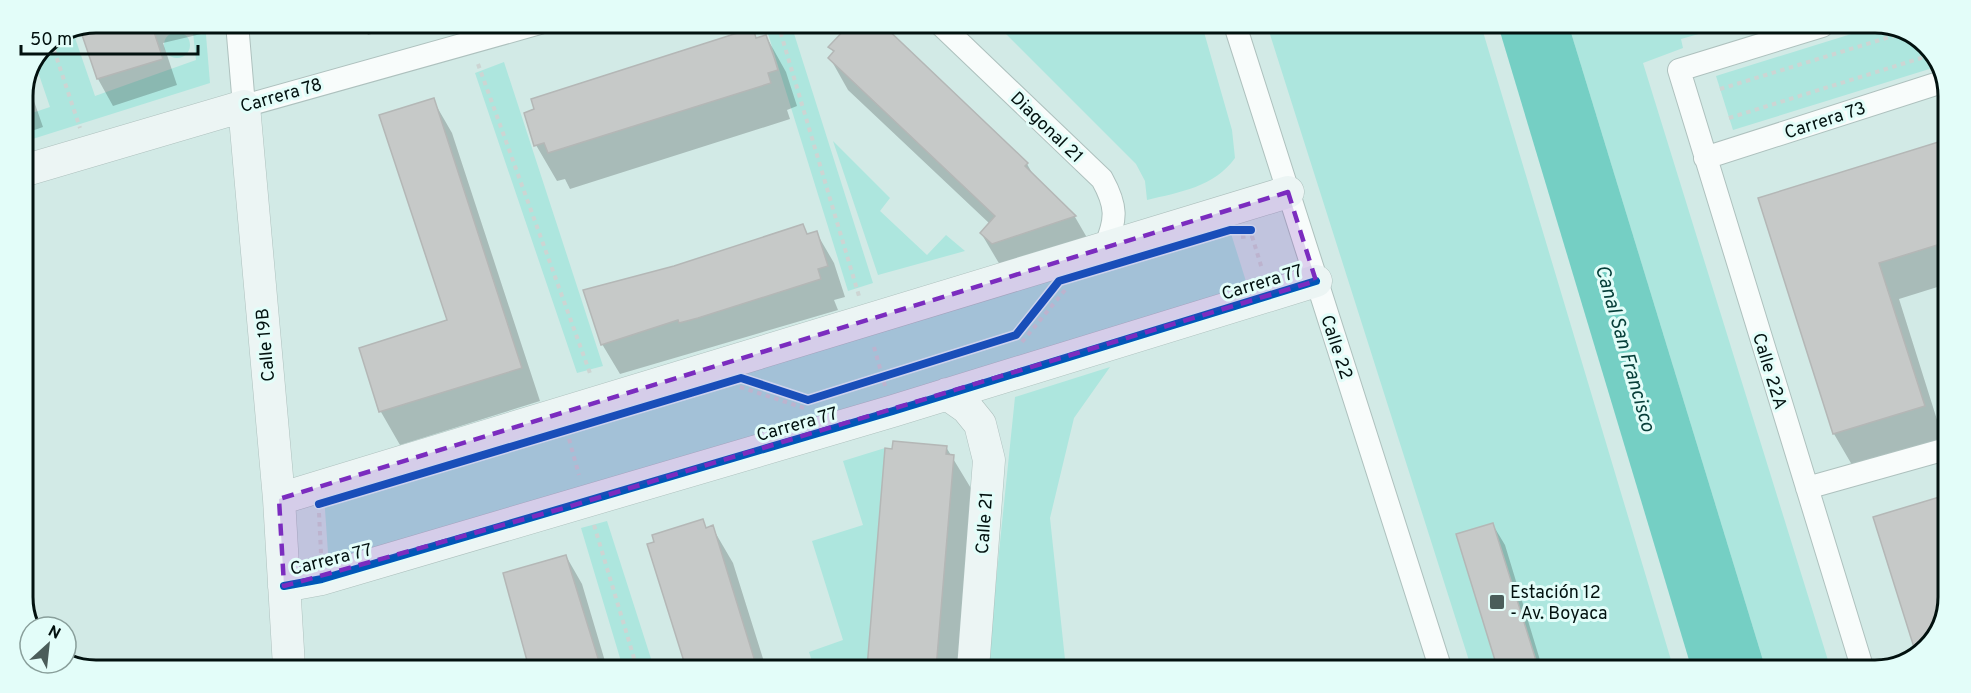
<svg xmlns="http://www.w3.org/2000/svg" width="1971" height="693" font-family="Overpass,sans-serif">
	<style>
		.green { fill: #ade6de }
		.water { fill: #75cfc4 }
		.shadow { fill: #0003 }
		.building { fill: #c6c9c8; stroke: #b4b7b6; stroke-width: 1.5 }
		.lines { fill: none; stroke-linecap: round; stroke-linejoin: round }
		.street-casing { stroke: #aec1be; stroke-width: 24 }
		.secondary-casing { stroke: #aec1be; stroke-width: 33 }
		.path { stroke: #cdd5d3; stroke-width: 4; stroke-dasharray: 4.5 4.5; stroke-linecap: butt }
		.street { stroke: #f8fcfb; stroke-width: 22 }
		.secondary { stroke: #ecf5f4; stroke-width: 32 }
		.cycleway-casing { stroke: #e3fdf9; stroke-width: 11 }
		.cycleway { stroke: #0057b8; stroke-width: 8 }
		.marked { fill: #7b2cbf; fill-opacity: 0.2; stroke: #7b2cbf; stroke-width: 4.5; stroke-dasharray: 12 8; stroke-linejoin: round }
		.poi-dot { fill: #4b5d5a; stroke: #e3fdf9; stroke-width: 2 }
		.labels { text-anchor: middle; stroke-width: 6; stroke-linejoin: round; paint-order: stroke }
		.street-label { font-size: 18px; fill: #02110f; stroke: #e3fdf9 }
		.poi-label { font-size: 18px; fill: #02110f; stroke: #e3fdf9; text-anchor: start }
		.water-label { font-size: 20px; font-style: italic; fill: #063e38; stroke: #e3fdf9 }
		.rim { fill: none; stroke: #02110f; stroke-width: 3 }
	</style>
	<rect width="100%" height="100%" fill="#d2eae6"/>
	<!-- green -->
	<path class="green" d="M192 23H205L210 83 23 142V116L50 107 35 63 44 44 73 32 95 96 196 60Z
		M765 24H791L873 283 848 291Z
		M996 24 1202 25 1232 130 1235 158C1214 187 1180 192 1147 200L1145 181 1136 164Z
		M1267 25H1481L1674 670H1472Z
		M1569 26H1727L1681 39 1683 48 1643 63 1831 670H1766Z
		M1877 26H1899L1933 51 1939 66 1733 130 1716 76Z
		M164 45a13 13 0 1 1 26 0a13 13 0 1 1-26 0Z
		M504 62 603 366 577 373 475 73Z
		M833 141 890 198 880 211 927 255 946 235 965 251 878 275Z
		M1228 224 1249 291 329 567 324 495Z
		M1110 367 1074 418 1050 518 1066 669H987L1015 397Z
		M885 448 867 668H814L809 652 843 640 812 541 863 525 843 461Z
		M607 521 654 668H623L581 528Z"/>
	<!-- water -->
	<path class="water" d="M1498 25 1569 26 1766 670H1692Z"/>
	<!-- shadow -->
	<path class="shadow" d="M96 22 199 23 201 34 163 43 177 85 113 106 98 79 82 28Z
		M361 23H407L368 35Z
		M880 24 1027 164 1035 178 1075 217 1093 248 1000 265 981 233 990 224 848 90 830 58 834 53 830 47Z
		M752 30 757 39 766 36 786 72 797 106 787 110 790 119 570 189 565 179 557 181 536 145Z
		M27 81 43 127 23 134V91Z
		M433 100 452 133 540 401 400 445 381 412 361 349 449 321Z
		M1948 140 1947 284 1899 299 1944 442 1855 470 1834 434 1760 199Z
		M803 226 808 235 816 232 834 263 845 297 834 300 838 310 620 374 602 344 674 267Z
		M946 447 972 490 957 669 869 668 886 450Z
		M1875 518 1945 621 1918 656Z
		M702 521 707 529 712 527 733 563 766 668H687L649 545Z
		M1493 525 1505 545 1543 670H1499Z
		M566 556 582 584 607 668H530Z"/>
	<!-- building -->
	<path class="building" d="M98 22 151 23 163 59 97 79 80 29Z
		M850 24H882L1028 163 1025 166 1076 216 992 244 980 233 995 216 828 58 834 51 828 47Z
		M753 28 756 38 766 35 774 57 778 70 768 73 771 83 548 153 544 143 534 146 524 113 534 109 531 99Z
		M434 98 522 368 379 412 359 348 447 320 379 115Z
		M1948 139 1947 242 1879 263 1925 406 1833 434 1758 198Z
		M803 224 807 234 817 231 828 266 818 269 821 279 698 318 679 323 678 320 601 345 583 290 674 266Z
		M893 441 947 446 946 454 954 455 936 669 867 668 885 448 892 449Z
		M1946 495 1945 621 1917 657 1873 517Z
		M703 519 706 528 713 525 757 668H686L647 544 654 542 652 535Z
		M1493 523 1539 670H1498L1456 534Z
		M566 555 601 668H529L503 573Z"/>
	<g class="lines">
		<!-- street casing -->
		<g class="street-casing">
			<path id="street" d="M237 23 244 106 540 23
				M940 24 1102 179C1117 206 1117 219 1105 247
				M1235 25 1441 670
				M1822 26 1679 70 1863 670
				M1705 158 1945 81
				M1807 488 1946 449"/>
		</g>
		<!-- secondary casing -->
		<g class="secondary-casing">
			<path id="secondary" d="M23 171 244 106 279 499 289 667
				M947 394 967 408 980 424 989 460 973 669
				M279 499 1288 192
				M284 586 322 579 893 411 1316 281"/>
		</g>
		<!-- path -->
		<path class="path" d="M778 24 859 296
			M51 41 80 128
			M478 64 591 376
			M1720 89 1906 32
			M1729 118 1934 54
			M1252 236 1262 269
			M1241 237 1252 236
			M1022 342 1065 290
			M874 347 885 386
			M740 387 804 408
			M569 439 579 475
			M319 513 321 553
			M594 525 637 668"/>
		<!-- street -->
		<use href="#street" class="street"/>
		<!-- secondary -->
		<use href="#secondary" class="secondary"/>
		<!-- cycleway casing -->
		<g class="cycleway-casing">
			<path id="cycleway" d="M319 504 741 378 808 400 1016 335 1059 281 1230 230H1251
				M284 586 322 579 893 411 1316 281"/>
		</g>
		<!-- cycleway -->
		<use href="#cycleway" class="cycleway"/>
	</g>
	<!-- marked area -->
	<path class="marked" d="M1288 192 1316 281 564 508 284 586 279 499Z"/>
	<!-- markers -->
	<rect class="poi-dot" x="1489" y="594" width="16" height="16" rx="3"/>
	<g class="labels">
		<!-- street labels -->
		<g class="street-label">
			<text transform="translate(281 95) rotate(-16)" y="6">Carrera 78</text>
			<text transform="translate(1825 120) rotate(-18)" y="6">Carrera 73</text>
			<text transform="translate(1047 127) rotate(44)" y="6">Diagonal 21</text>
			<text transform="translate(1262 282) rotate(-17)" y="6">Carrera 77</text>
			<text transform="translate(265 345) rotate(-95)" y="6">Calle 19B</text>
			<text transform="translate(1337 347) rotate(72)" y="6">Calle 22</text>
			<text transform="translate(1770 371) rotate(73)" y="6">Calle 22A</text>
			<text transform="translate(797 424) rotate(-16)" y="6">Carrera 77</text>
			<text transform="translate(984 523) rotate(-86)" y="6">Calle 21</text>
			<text transform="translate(331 559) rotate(-14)" y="6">Carrera 77</text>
		</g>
		<!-- poi labels -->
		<g class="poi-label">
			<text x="1510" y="598">Estación 12<tspan x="1510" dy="21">- Av. Boyaca</tspan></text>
		</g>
		<!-- water labels -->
		<g class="water-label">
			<text transform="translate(1626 348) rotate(74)" y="7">Canal San Francisco</text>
		</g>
	</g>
	<!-- crop -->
	<path d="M0 0H1971V693H0ZM96 33H1875A63 63 0 0 1 1938 96V597A63 63 0 0 1 1875 660H96A63 63 0 0 1 33 597V96A63 63 0 0 1 96 33Z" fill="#e3fdf9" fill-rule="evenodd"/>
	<path class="rim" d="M96 33H1875A63 63 0 0 1 1938 96V597A63 63 0 0 1 1875 660H96A63 63 0 0 1 33 597V96A63 63 0 0 1 96 33Z"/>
	<!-- north arrow -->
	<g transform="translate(48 645) rotate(27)"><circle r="28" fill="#e3fdf9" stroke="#899f9b" stroke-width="1.5"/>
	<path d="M0-4.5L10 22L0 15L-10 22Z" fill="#4b5d5a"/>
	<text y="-9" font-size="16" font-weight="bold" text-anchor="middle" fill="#02110f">N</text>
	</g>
	<!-- scale -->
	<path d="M21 45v9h177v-9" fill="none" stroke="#02110f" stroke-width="3"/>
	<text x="30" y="45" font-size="18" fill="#02110f" stroke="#e3fdf9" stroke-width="4.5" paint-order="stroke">50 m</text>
</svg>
